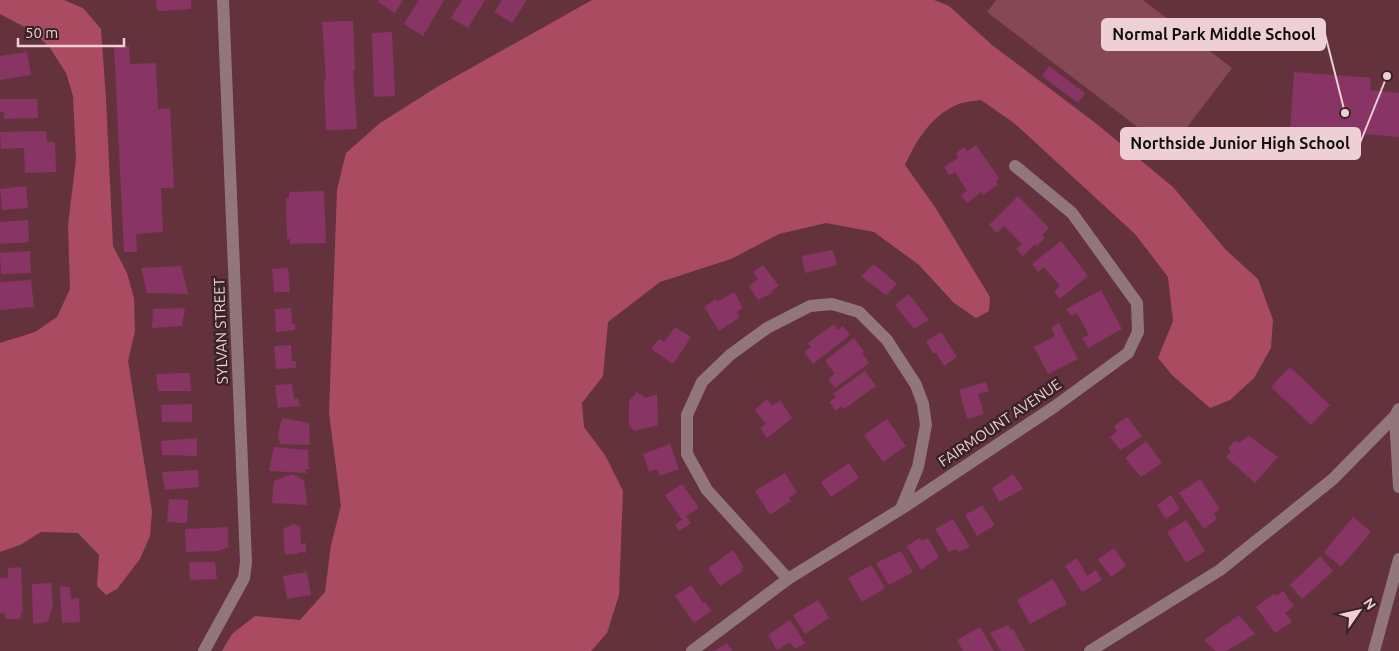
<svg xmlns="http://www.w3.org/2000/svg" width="1399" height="651" font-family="Ubuntu,sans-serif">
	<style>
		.green { fill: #864855 }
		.forest { fill: #aa4b62 }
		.building { fill: #883565 }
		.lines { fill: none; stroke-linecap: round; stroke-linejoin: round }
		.minor { stroke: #91777b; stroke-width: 12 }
		.labels { text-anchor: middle; stroke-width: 5; stroke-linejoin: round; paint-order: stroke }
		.street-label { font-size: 15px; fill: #eecfd3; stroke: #392327 }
		.leader { fill: none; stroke: #eecfd3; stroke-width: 2 }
		.callout-dot { fill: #eecfd3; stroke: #392327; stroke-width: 2 }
		.callout { fill: #eecfd3; stroke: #eecfd3; stroke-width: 2 }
		.callout-label { font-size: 16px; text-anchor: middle; font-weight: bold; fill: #111 }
	</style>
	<rect width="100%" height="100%" fill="#63323d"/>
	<!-- green -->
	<path class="green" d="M996 0H1143L1232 68 1169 151 987 12Z"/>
	<!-- forest -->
	<path class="forest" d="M0 0H64L83 8 101 29 106 99 113 246 127 273 134 298 135 331 128 361 152 511 150 536 140 559 117 589 106 595 97 586 99 555 78 533 41 532 20 545 0 552V343L35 332 57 317 70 289 68 225 76 159 73 96 66 73 50 48 34 32 0 14Z
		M592 0H934L949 6 992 45 1098 125 1173 187 1226 250 1258 279 1273 320 1271 348 1254 378 1230 400 1210 408 1172 375 1158 358 1173 321 1168 277 1135 234 1014 123 981 100C973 101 962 102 954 106 930 118 916 141 905 165L935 207 990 297 989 311 976 318 954 303 919 265 874 232 826 223 779 234 731 259 660 282 608 322 603 376 582 403 584 427 605 455 623 491 619 595 607 633 591 651H222L232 634 255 616 300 620 325 592 331 545 341 506 329 413 337 190 346 153 380 123 437 87Z"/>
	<!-- building -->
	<path class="building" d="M156 0H191V9L157 11Z
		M379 0H403L395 13 378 2Z
		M419 0H444L423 36 404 24Z
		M462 0H485L468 28 451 18Z
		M502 0H527L512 23 494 12Z
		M353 21 355 70H353L357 129 326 130 324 81H326L322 22Z
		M392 32 395 96 374 97 372 33Z
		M114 46H129L130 64 156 63 158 109 170 108 174 188H161L163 232 136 234 137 252H124Z
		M27 52 31 75 0 80V56Z
		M1049 66 1085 93 1078 103 1042 76Z
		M1294 72 1371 78 1370 90 1399 93V137L1362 134 1361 149 1289 144Z
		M0 99H37L38 118 4 119V112H0Z
		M46 131 47 142H55L56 172 25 173 24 148 1 149 0 132Z
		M976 145 999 178 996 181 998 184 983 195 981 192 967 203 961 195 967 191 955 172 949 175 944 167 958 158 956 153 964 147 967 151Z
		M26 186 28 208 2 210 0 189Z
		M324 191 326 243 290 244V239H287L286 198H289V192Z
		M1018 196 1049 228 1042 235 1045 238 1037 246 1035 244 1023 256 1016 249 1022 244 1004 226 997 233 989 225Z
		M28 220 29 242 0 244V222Z
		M1061 241 1088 276 1060 299 1054 291 1060 286 1044 267 1038 272 1032 264Z
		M833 250 837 265 805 273 802 256Z
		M30 251 31 273 1 274 0 253Z
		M874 264 897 284 886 295 861 276Z
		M763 265 779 286 771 291 773 293 758 300 749 286 758 279 753 272Z
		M181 266 188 294 147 293 141 268Z
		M288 268 290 292H274L272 269Z
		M31 280 34 307 0 310V282Z
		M1101 290 1122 329 1088 348 1082 338 1089 335 1077 313 1071 316 1066 309Z
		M734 292 743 308 737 312 740 317 719 331 704 307 716 299 717 302Z
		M909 294 929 320 914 329 895 305Z
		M185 308 182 326 152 328 153 309Z
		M291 308 292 324H295V330L276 332 275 309Z
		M1059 323 1078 359 1048 374 1034 347 1055 336 1051 328Z
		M834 324 838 330 843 326 850 335 813 364 804 352 811 347 808 343Z
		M675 327 691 337 673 364 651 349 659 339 664 342Z
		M941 332 957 357 944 366 936 353H933L926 341Z
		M854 338 864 352 862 353 869 363 835 388 828 379 835 374 825 361Z
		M291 345 292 361H296V368L276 369 274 346Z
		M1290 367 1330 405 1311 425 1271 387Z
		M865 371 876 386 844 409 842 406 836 411 829 402 836 397 833 394Z
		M190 373 191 391H158L156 374Z
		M986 382 989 391 978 394 984 414 967 419 959 390Z
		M292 384 294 399 298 398 300 406 278 408 275 385Z
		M637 392 646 398 657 394 658 425 635 431 629 426V401Z
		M767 399 772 406 780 400 792 418 767 438 760 428 766 424 755 410Z
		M192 404V422H162L161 405Z
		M1127 417 1142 436 1129 445 1120 450 1110 437 1117 431 1114 426Z
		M282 418 309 423 310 445 280 444 278 435Z
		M887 419 906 446 883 462 864 435Z
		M1249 436 1278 457 1255 483 1226 457 1231 452 1228 447 1235 441 1240 442Z
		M197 438V456L162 455 161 441Z
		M1146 441 1162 463 1141 477 1125 458Z
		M670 444 679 469 660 476 657 469 649 472 643 454Z
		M274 447 308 450 309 469H305L307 473 269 471Z
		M849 463 859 478 831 497 821 482Z
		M198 470 199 487 165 490 162 472Z
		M785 473 797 492 789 498 791 501 770 515 755 491Z
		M292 474 304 480 307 505 272 503 274 481Z
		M1013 474 1023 489 999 502 992 488Z
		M1200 479 1220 509 1214 514 1217 519 1204 529 1179 493Z
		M682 484 699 508 686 516 691 523 679 531 675 525 682 520 665 495Z
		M1171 495 1180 509 1166 519 1157 505Z
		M169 499 188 500 187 523 167 522Z
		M982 505 995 525 977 536 965 515Z
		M1353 517 1371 532 1341 567 1324 552Z
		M953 519 970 547 959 552 956 549 949 552 935 529Z
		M1186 520 1205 551 1186 563 1167 532Z
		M293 524 300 526 301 544 306 543V553L301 552 296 554H285L283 529Z
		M228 527V547L219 551 186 552 185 529Z
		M920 538 921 541 928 538 939 557 921 570 907 546Z
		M1114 548 1126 566 1111 577 1098 559Z
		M733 550 744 567 741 568 743 571 720 586 708 568Z
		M901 551 913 572 889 585 876 563Z
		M1320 556 1333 571 1302 599 1290 585Z
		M1077 558 1087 576 1096 570 1102 580 1082 592 1065 566Z
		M189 562H215L217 579 190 580Z
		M871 565 885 588 862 602 848 578Z
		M21 567 23 612 21 613 20 619H6L4 613H0V578H8V568Z
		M307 572 311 595 287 599 283 576Z
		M1053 579 1067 604 1030 624 1017 600Z
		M51 583 53 605 48 622 33 624 32 584Z
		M691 585 703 603 705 602 711 611 694 623 675 596Z
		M60 587H70L71 599 79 598 80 622 62 623Z
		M1283 591 1294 606 1285 613 1292 622 1275 633 1256 607 1274 594 1276 596Z
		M818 600 829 618 805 634 793 615Z
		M1239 615 1255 634 1226 651H1216L1204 640Z
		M790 620 805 643 795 649 790 642 777 650 768 635Z
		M1008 625 1011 630 1013 629 1025 651H1001L990 633Z
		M980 627 994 651H963L957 640Z
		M727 643 732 651H714Z"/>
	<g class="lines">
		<!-- minor -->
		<path class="minor" d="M1395 416 1399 487
			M788 579 707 490 687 454V415L702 382 730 355 767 328 810 306 832 304 859 312 887 340 916 385 923 404 926 425 918 467 901 509
			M204 651 244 578 246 562 223 0
			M692 651 788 579 901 509 1054 407 1128 353 1138 332 1137 303 1072 213 1015 166
			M1090 651 1220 570 1333 479 1395 416 1399 409
			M1374 651 1399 559"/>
	</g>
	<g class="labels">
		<!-- street labels -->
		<g class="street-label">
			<text transform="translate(221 331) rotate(-92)" y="5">SYLVAN STREET</text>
			<text transform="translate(1000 423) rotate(-34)" y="5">FAIRMOUNT AVENUE</text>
		</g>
	</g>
	<!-- callouts -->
	<path class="leader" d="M1345 113L1325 34M1387 76L1360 143"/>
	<g class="callout-dot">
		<circle cx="1345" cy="113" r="5"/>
		<circle cx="1387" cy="76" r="5"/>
	</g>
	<g class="callout">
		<rect x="1102" y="19" width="223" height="31" rx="5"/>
		<rect x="1121" y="128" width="239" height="31" rx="5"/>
	</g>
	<g class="callout-label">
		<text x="1214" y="40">Normal Park Middle School</text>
		<text x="1240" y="149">Northside Junior High School</text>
	</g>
	<!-- north arrow -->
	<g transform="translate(1359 611) rotate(56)" stroke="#392327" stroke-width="4" paint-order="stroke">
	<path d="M0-4L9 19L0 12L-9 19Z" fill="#eecfd3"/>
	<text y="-8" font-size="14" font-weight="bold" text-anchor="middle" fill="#eecfd3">N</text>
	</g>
	<!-- scale -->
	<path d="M18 38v8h106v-8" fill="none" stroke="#eecfd3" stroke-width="2.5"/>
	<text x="25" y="38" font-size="15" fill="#eecfd3" stroke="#392327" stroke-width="4" paint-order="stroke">50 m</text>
</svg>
